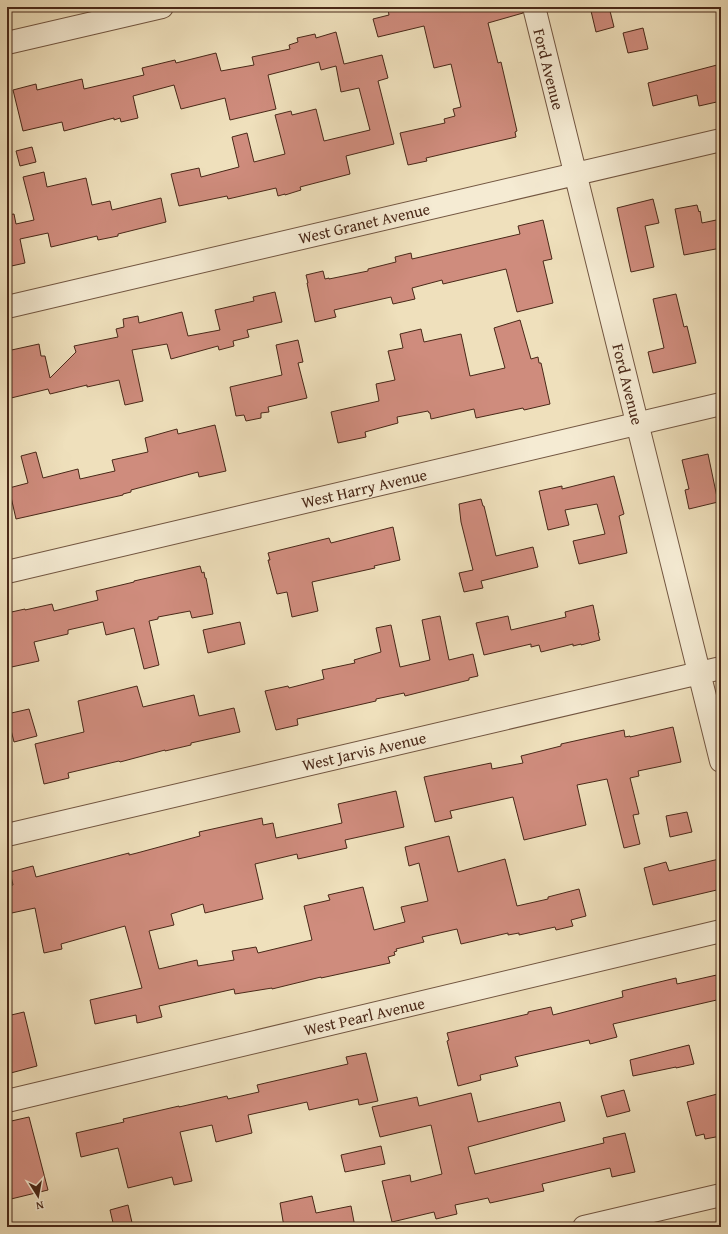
<svg xmlns="http://www.w3.org/2000/svg" width="728" height="1234" font-family="'Gentium Book Plus',serif">
	<style>
		.building { fill: #cf8c7d; stroke: #492818 }
		.lines { fill: none; stroke-linecap: round; stroke-linejoin: round }
		.minor-casing { stroke: #725641; stroke-width: 24 }
		.minor { stroke: #f5ebd3; stroke-width: 22 }
		.labels { text-anchor: middle; stroke-width: 3; stroke-linejoin: round; paint-order: stroke }
		.street-label { font-size: 16px; fill: #492818; stroke: #f5ebd3 }
	</style>
	<rect width="100%" height="100%" fill="#efe0bc"/>
	<filter id="stains"><feTurbulence type="fractalNoise" baseFrequency=".005" numOctaves="4"/><feColorMatrix values="0 0 0 0 .2 0 0 0 0 .09 0 0 0 0 .02 0 0 0 .5 -.17"/></filter>
	<radialGradient id="worn" r=".72"><stop offset=".6" stop-color="#630" stop-opacity="0"/><stop offset="1" stop-color="#630" stop-opacity=".3"/></radialGradient>
	<!-- building -->
	<path class="building" d="M400 7H522L523 13 488 23 498 63 501 62 517 131 515 132 516 137 426 158 427 161 408 165 400 133 445 123 444 119 455 116 453 109 461 107 451 64 434 68 424 26 378 37 373 19 389 15 388 10Z
		M609 7 614 27 596 32 591 11Z
		M643 28 648 49 628 53 623 33Z
		M336 32 344 64 382 55 388 78 378 81 394 144 346 156 350 174 300 187 301 190 285 195V194L278 196 276 188 228 199 227 196 179 206 171 174 199 168 201 177 239 167 232 137 247 133 254 162 285 154 275 115 291 111 292 115 316 109 324 141 370 130 359 88 341 92 336 66 321 70 319 62 268 75 276 109 230 120 225 98 181 109 174 85 133 96 138 118 121 122 120 118 114 120V118L64 131 62 122 23 131 13 90 36 84 37 90 82 79 84 89 144 75 142 68 175 60 176 63 216 53 221 71 254 65 252 57 290 49 289 45 298 42 297 38 315 34 316 38Z
		M717 65 721 84V101L699 106 697 95 653 106 648 83Z
		M32 147 36 162 20 166 16 151Z
		M44 172 47 187 86 178 92 205 110 201 112 210 161 198 166 222 118 234V236L98 240 97 236 51 247 48 233 20 239 25 263 7 267V215L14 214 16 224 34 220 23 177Z
		M653 199 659 223 645 226 654 267 631 272 617 208Z
		M697 205 699 212 700 211 702 223 721 219V248L684 255 675 209Z
		M543 220 552 259 543 261 553 303 517 312 506 269 443 284 442 280 412 288 415 299 393 304 391 297 334 310 336 317 315 322 307 283H308L306 275 323 271 325 279 329 278V279L368 271V269L396 262 395 257 411 253 412 259 520 234 518 226Z
		M275 292 282 322 247 330 249 337 233 341 234 346 219 350 218 346 171 359 167 344 132 350 143 401 125 405 119 380 87 387V385L50 394 48 389 7 399V351L39 344 41 356H45L50 378 76 352 74 346 118 337 116 329 124 327 123 319 138 316 139 323 182 312 188 336 220 330 215 310 254 301 253 297Z
		M676 294 684 327 687 326 696 363 653 373 648 352 664 348 653 299Z
		M520 320 531 359 538 357 539 363H541L550 404 524 410 523 408 476 418 474 409 431 419 430 413H429L428 411 397 417 398 423 365 432 366 437 338 443 331 412 379 401 376 384 395 380 388 351 403 348 400 334 421 329 424 342 461 334 470 376 505 368 494 328Z
		M298 340 303 362 298 363 307 398 268 407 269 412 261 413V418L246 421 244 415 236 416 230 387 282 375 276 345Z
		M215 425 226 471 199 477 198 472 131 490V492L123 494V495L16 519 9 488 28 483 21 456 36 452 43 478 78 469 80 479 115 471 112 460 148 452 145 438 177 429 178 434Z
		M708 454 718 502 689 509 685 490 689 489 682 460Z
		M614 476 624 514 619 516 627 553 579 564 573 541 605 534 597 504 565 510 569 525 548 530 539 491 562 486V489Z
		M481 499 483 506H484L496 556 533 547 538 567 481 581 483 588 464 592 459 573 473 570 461 522 459 504Z
		M393 527 400 560 374 566 375 568 312 582 318 611 292 617 287 592 277 594 268 560H270L268 553 329 538 331 543Z
		M200 566 202 573 204 572 205 578H206L213 614 192 618 190 611 158 617V619L149 621 159 665 144 669 134 628 106 635 103 622 68 630V634L34 642 39 661 7 668V613L25 609V610L52 604 54 611 98 600 96 591 134 582V581Z
		M593 605 599 633H598L600 640 581 645V644L573 646V644L541 652 539 645 531 647V644L484 655 476 623 508 616 511 630 566 617 565 612Z
		M440 616 449 660 473 654 478 676 469 678V680L405 696 404 693 376 699V701L297 719 298 725 276 730 265 691 288 686 289 688 324 679 322 670 355 663 354 660 381 652 376 628 391 625 400 667 430 660 422 620Z
		M240 622 245 644 208 653 203 630Z
		M137 686 143 707 194 695 199 716 234 708 240 732 191 743V745L165 751V750L120 762 119 761 68 773 69 778 44 784 35 744 84 732 78 701Z
		M29 709 37 736 14 742 7 714Z
		M673 727 681 762 638 771 639 776 630 778 639 814 633 815 640 844 624 848 607 779 577 785 586 825 524 840 513 797 450 811 452 818 435 822 424 777 491 763 492 769 523 763 521 756 561 746V744L624 730 625 737 630 736V737Z
		M396 791 404 827 345 840 347 848 298 859 297 854 255 864 263 899 205 913 203 904 171 914 174 925 149 931 159 969 197 960 198 966 234 960 232 951 256 947 258 953 312 940 304 906 330 900 328 895 363 887 374 930 405 922 401 907 428 901 419 863 409 866 405 847 449 836 458 872 505 859 517 906 548 899V897L579 889 586 916 571 920 573 926 556 930 555 927 519 935V933L508 935V933L461 944 457 929 422 937 424 942 396 949 397 951 394 952 395 955 388 957 390 963 321 978V977L272 989V988L235 994 234 989 159 1006 162 1017 142 1022 137 1023 136 1015 95 1024 90 1000 142 988 125 926 61 944 62 949 44 953 35 908 7 914V886L13 885 10 872 33 866 36 877 129 853V855L137 853 200 836 199 832 262 818 263 825 273 823 276 838 342 823 338 804Z
		M687 812 692 832 670 837 666 816Z
		M719 859 721 869V889L653 905 644 868 666 862 669 871Z
		M721 974V999L613 1024 617 1037 590 1044 589 1040 515 1057 518 1066 480 1075 481 1080 458 1086 447 1041 449 1040 447 1033 528 1014V1012L551 1007 553 1015 623 997 622 991 676 978 677 984Z
		M24 1012 37 1066 7 1074V1016Z
		M689 1045 694 1064 676 1068V1067L633 1076 630 1060Z
		M366 1053 378 1101 359 1105 358 1099 309 1110 307 1102 248 1115 252 1133 216 1142 212 1125 180 1132 192 1181 174 1185 172 1177 128 1188 118 1148 81 1157 76 1133 124 1122 123 1119 179 1106V1107L227 1096 228 1099 259 1092 257 1085 348 1064 346 1057Z
		M624 1090 630 1111 607 1117 601 1096Z
		M471 1093 478 1122 560 1102 565 1121 468 1147 475 1174 604 1143 603 1138 625 1133 635 1172 612 1177 610 1168 542 1184 544 1191 490 1203 488 1198 455 1205 457 1214 436 1219 434 1212 392 1222 382 1181 410 1175 411 1182 442 1174 431 1125 380 1137 372 1107 417 1097 419 1106Z
		M721 1093V1136L705 1139 704 1134 696 1136 687 1102Z
		M29 1117 48 1190 11 1199 7 1183V1122Z
		M381 1146 385 1164 345 1172 341 1155Z
		M312 1196 316 1213 351 1206 355 1227H284L280 1203Z
		M128 1205 133 1227H114L110 1210Z"/>
	<g class="lines">
		<!-- minor casing -->
		<g class="minor-casing">
			<path id="minor" d="M534 7 721 761
				M7 43 162 7
				M7 307 721 140
				M7 572 721 404
				M7 835 721 668
				M7 1101 721 931
				M584 1227 721 1195"/>
		</g>
		<!-- minor -->
		<use href="#minor" class="minor"/>
	</g>
	<g class="labels">
		<!-- street labels -->
		<g class="street-label">
			<text transform="translate(549 69) rotate(76)" y="6">Ford Avenue</text>
			<text transform="translate(364 223) rotate(-13)" y="6">West Granet Avenue</text>
			<text transform="translate(628 384) rotate(76)" y="6">Ford Avenue</text>
			<text transform="translate(364 488) rotate(-13)" y="6">West Harry Avenue</text>
			<text transform="translate(364 751) rotate(-13)" y="6">West Jarvis Avenue</text>
			<text transform="translate(364 1016) rotate(-13)" y="6">West Pearl Avenue</text>
		</g>
	</g>
	<!-- margin -->
	<rect width="728" height="1234" fill="none" stroke="#efe0bc" stroke-width="24"/>
	<rect x="8" y="8" width="712" height="1218" fill="none" stroke="#492818" stroke-width="2"/>
	<rect x="12" y="12" width="704" height="1210" fill="none" stroke="#492818"/>
	<!-- north arrow -->
	<g transform="translate(38 1196) rotate(169)" stroke="#f5ebd3" stroke-width="3" paint-order="stroke">
	<path d="M0-3L7 15L0 10L-7 15Z" fill="#492818"/>
	<text y="-6" font-size="11" font-weight="bold" text-anchor="middle" fill="#492818">N</text>
	</g>
	<rect width="100%" height="100%" filter="url(#stains)"/>
	<rect width="100%" height="100%" fill="url(#worn)"/>
</svg>
